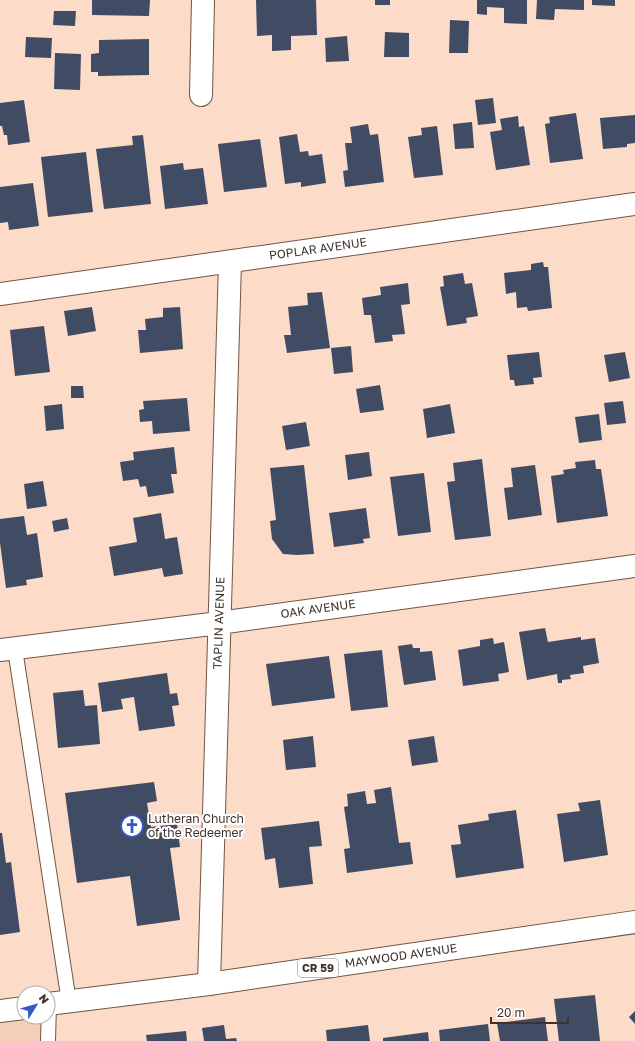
<svg xmlns="http://www.w3.org/2000/svg" width="635" height="1041" font-family="'Golos Text',sans-serif">
	<style>
		.built { fill: #f6cfb8 }
		.building { fill: #404b64 }
		.lines { fill: none; stroke-linecap: round; stroke-linejoin: round }
		.lane-casing { stroke: #715545; stroke-width: 16 }
		.street-casing { stroke: #715545; stroke-width: 24 }
		.primary-casing { stroke: #715545; stroke-width: 24 }
		.lane { stroke: #fff; stroke-width: 14 }
		.street { stroke: #fff; stroke-width: 22 }
		.primary { stroke: #fff; stroke-width: 22 }
		.labels { text-anchor: middle; stroke-width: 4; stroke-linejoin: round; paint-order: stroke }
		.shield { fill: #fff; stroke: #79706a; stroke-width: 1 }
		.shield-label { font-size: 11px; font-weight: bold; fill: #3f322a }
		.street-label { font-size: 12px; fill: #3f322a; stroke: #fff }
		.poi-label { font-size: 12px; fill: #3f322a; stroke: #fff; text-anchor: start }
	</style>
	<rect width="100%" height="100%" fill="#fcdbc8"/>
	<!-- built -->
	<path class="built" d="M0 1011 24 1017H48V1041H0Z"/>
	<!-- building -->
	<path class="building" d="M92 0H150L149 16 92 15Z
		M256 0H316L317 35 291 36V50L272 51V35L257 36Z
		M375 0H390V5H375Z
		M477 0H527V24L504 23V8L487 7V15L477 14Z
		M537 0H584V10L555 9 554 20 536 19Z
		M592 0H615V6L592 5Z
		M54 11H76L75 26 53 25Z
		M450 20 469 21 468 53H449Z
		M385 32 409 33V57H384Z
		M347 36 349 61 326 62 325 38Z
		M26 37 52 38 51 58 25 57Z
		M149 39V75L98 76V72H91V54L99 53V40Z
		M55 53 81 54 80 90 54 89Z
		M493 98 496 123 478 125 475 100Z
		M24 100 30 142 8 145 7 135H4L2 126H0V103Z
		M576 113 583 159 550 163 545 124 550 123 549 117Z
		M635 115V143L627 144V147L603 149 600 118Z
		M518 116 519 127 524 126 530 165 496 170 490 132 502 130 500 119Z
		M472 122 474 148 455 149 453 124Z
		M368 124 370 135 378 134 384 182 345 187 343 171 348 170 345 143H352L350 127Z
		M437 126 443 175 414 178 408 137 422 135 421 128Z
		M297 134 300 152 308 151 309 156 322 154 326 183 301 187V182L285 184 279 137Z
		M143 135 151 204 104 209 96 149 133 145 132 136Z
		M260 139 267 187 224 192 218 144Z
		M86 152 93 212 48 217 41 157Z
		M183 163 184 170 203 168 208 204 165 209 160 166Z
		M33 183 39 226 9 230 8 222 0 223V187Z
		M543 262 544 267H548L552 308 528 311 527 307 517 308 516 292 506 294 504 273 531 270V264Z
		M463 273 465 284 472 283 478 316 466 318 467 323 447 326 440 287 444 286 443 276Z
		M408 283 410 304 401 305 405 334 392 335 393 341 375 343 371 315H364L362 298 381 295 380 287Z
		M322 292 330 348 287 353 284 335H291L288 307 308 305 307 293Z
		M92 307 96 331 68 336 64 311Z
		M180 307 183 349 140 353 138 330H146L145 319 163 317V308Z
		M44 326 50 372 15 376 10 330Z
		M351 346 353 372 334 374 331 348Z
		M539 352 542 377 533 378 534 384 515 386 514 380H510L507 355Z
		M625 352 630 378 609 382 604 355Z
		M380 385 384 410 360 413 356 389Z
		M71 386H83L84 398H71Z
		M187 398 190 431 153 434 152 421 140 422 139 410 144 409 143 401Z
		M623 401 626 423 607 425 604 403Z
		M62 404 64 429 46 431 44 406Z
		M450 404 455 433 427 438 423 409Z
		M599 414 602 440 579 443 575 417Z
		M306 422 310 446 286 450 282 426Z
		M174 447 177 474H171L174 493 148 497 146 486 140 487 138 479 123 481 120 462 134 460 133 452Z
		M369 452 372 476 348 480 345 455Z
		M482 459 491 536 455 540 447 482 455 481 453 463Z
		M595 460 596 469H601L608 516 557 523 551 476 564 474 563 470 576 468 575 462Z
		M304 465 314 554 297 555 283 554 272 539 270 521 276 520 270 468Z
		M535 465 542 515 508 520 504 488 513 487 511 468Z
		M424 473 431 532 398 536 390 477Z
		M43 481 47 506 27 509 24 484Z
		M366 508 370 538 363 539 364 543 334 547 329 513Z
		M161 513 165 539 177 537 183 574 164 577 162 568 114 576 109 547 137 542 133 518Z
		M24 516 27 535 37 533 43 577 26 580 27 585 6 588 0 543V519Z
		M67 518 69 529 54 532 52 521Z
		M545 628 548 642 581 637V640L595 638 599 663 583 666 584 673 570 675 571 679 562 680V683H558L557 674 527 680 519 632Z
		M493 638 494 644 504 642 509 672 498 674 499 681 463 686 458 650 480 646V640Z
		M412 644 413 648H420V652L432 651 436 680 404 685 398 646Z
		M382 650 388 707 351 711 344 654Z
		M329 656 335 698 272 706 266 664Z
		M167 673 170 694 177 693 179 705 172 706 175 726 139 731 134 697 121 699 123 709 102 712 98 683Z
		M83 690 85 706 97 705 100 744 58 748 53 693Z
		M313 736 316 767 286 770 283 740Z
		M434 736 438 762 412 766 408 740Z
		M154 782 157 801 147 803 151 827 177 824 180 847 170 848 180 920 137 926 130 876 77 883 65 793Z
		M391 787 399 843 410 842 413 864 347 873 344 849 350 848 344 807 348 806 347 794 365 791 367 804 376 803 374 790Z
		M600 800 608 855 564 862 557 814 580 811 578 803Z
		M516 810 524 868 456 878 451 845 461 844 458 825 489 820 488 814Z
		M319 821 322 846 309 847 313 884 279 888 275 858 265 860 261 828Z
		M0 833H2L6 863 11 862 20 932 0 935Z
		M595 995 600 1041H559L554 999Z
		M635 1011V1024L629 1017Z
		M545 1017 548 1041H500L497 1023Z
		M488 1024 490 1041H440L439 1030Z
		M224 1025 226 1039 236 1038 237 1041H204L202 1028Z
		M368 1025 370 1041H327L326 1030Z
		M186 1031 187 1041H147L146 1035Z
		M428 1032 429 1041H383V1038Z"/>
	<g class="lines">
		<!-- lane casing -->
		<g class="lane-casing">
			<path id="lane" d="M15 649 69 1002
				M48 1041 49 1004"/>
		</g>
		<!-- street casing -->
		<g class="street-casing">
			<path id="street" d="M201 95 203 0
				M0 294 635 204
				M0 650 219 623 635 566
				M209 984 230 262"/>
		</g>
		<!-- primary casing -->
		<g class="primary-casing">
			<path id="primary" d="M48 1004 209 984 635 922
				M0 1011 24 1008"/>
		</g>
		<!-- lane -->
		<use href="#lane" class="lane"/>
		<!-- street -->
		<use href="#street" class="street"/>
		<!-- primary -->
		<use href="#primary" class="primary"/>
	</g>
	<!-- icons -->
	<defs>
		<g id="church-ring" transform="scale(1.15)"><circle r="9.5" fill="#fff" stroke="#3757c9" stroke-width="1.5"/><path d="M-1.2-6h2.4v3.5h3.3v2.4h-3.3V6h-2.4V-.1h-3.3v-2.4h3.3Z" fill="#3757c9"/></g>
	</defs>
	<g fill-rule="evenodd">
		<use href="#church-ring" x="132" y="826"/>
	</g>
	<g class="labels">
		<!-- shield labels -->
		<rect class="shield" x="298" y="959" width="40" height="18" rx="3"/>
		<g class="shield-label">
			<text x="318" y="972">CR 59</text>
		</g>
		<!-- street labels -->
		<g class="street-label">
			<text transform="translate(318 249) rotate(-8)" y="4">POPLAR AVENUE</text>
			<text transform="translate(318 609) rotate(-8)" y="4">OAK AVENUE</text>
			<text transform="translate(219 623) rotate(-88)" y="4">TAPLIN AVENUE</text>
			<text transform="translate(401 956) rotate(-8)" y="4">MAYWOOD AVENUE</text>
		</g>
		<!-- poi labels -->
		<g class="poi-label">
			<text x="148" y="823">Lutheran Church<tspan x="148" dy="14">of the Redeemer</tspan></text>
		</g>
	</g>
	<!-- north arrow -->
	<g transform="translate(36 1005) rotate(53)"><circle r="19" fill="#ffffff" stroke="#b2adaa"/>
	<path d="M0-3L7 15L0 10L-7 15Z" fill="#3757c9"/>
	<text y="-6" font-size="11" font-weight="bold" text-anchor="middle" fill="#3f322a">N</text>
	</g>
	<!-- scale -->
	<path d="M491 1017v6h77v-6" fill="none" stroke="#3f322a" stroke-width="2"/>
	<text x="497" y="1017" font-size="12" fill="#3f322a" stroke="#ffffff" stroke-width="3" paint-order="stroke">20 m</text>
</svg>
